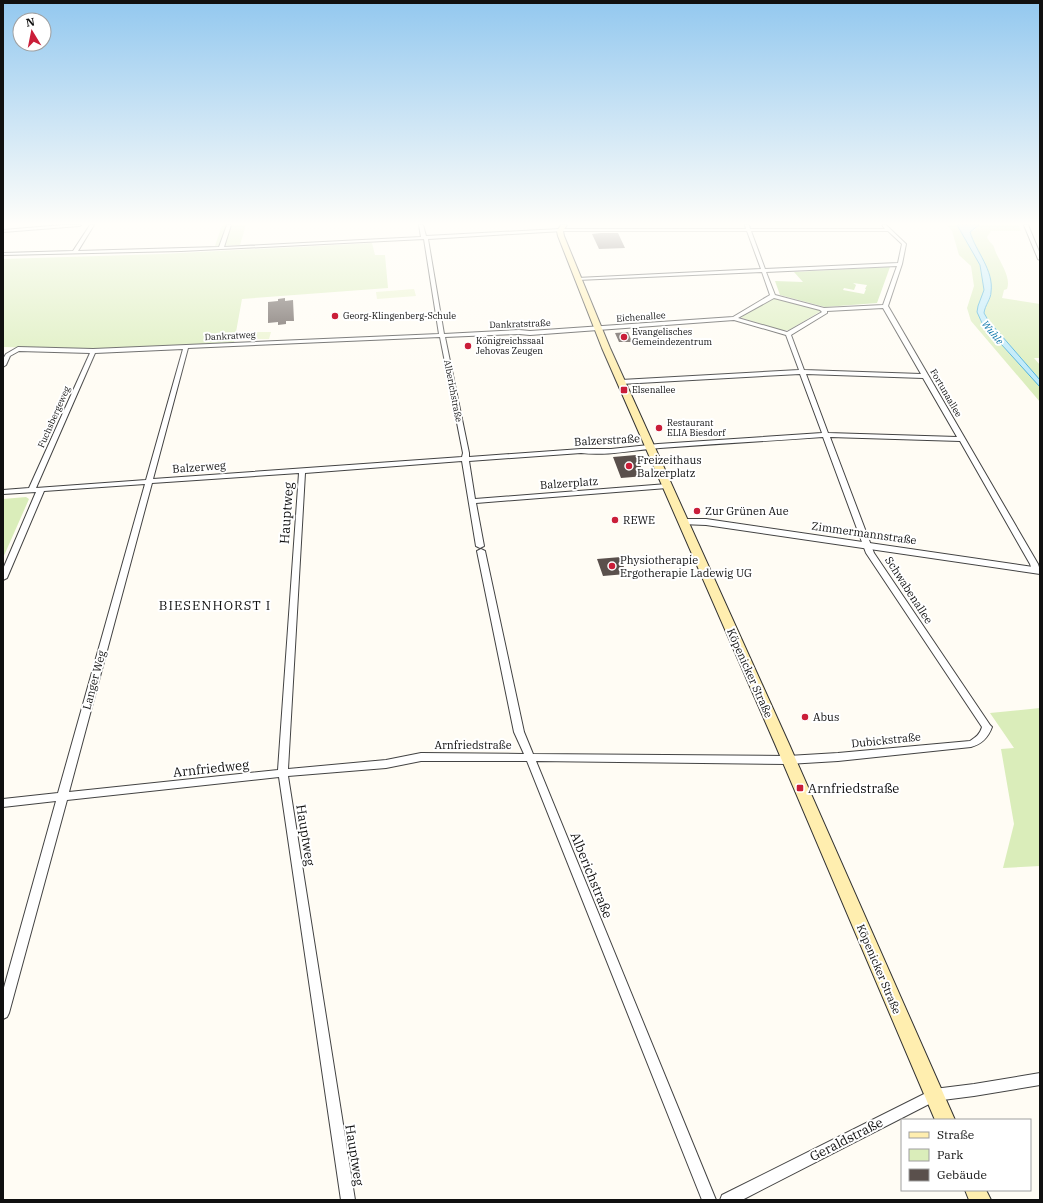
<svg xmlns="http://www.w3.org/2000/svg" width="1043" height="1203" font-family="'IBM Plex Serif',serif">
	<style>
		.green { fill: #daedba }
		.forest { fill: #bfdf98; fill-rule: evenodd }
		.pitch { fill: #eaf3cc }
		.water { fill: #b5e7fa; stroke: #37a7d6 }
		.building { fill: #5a504c }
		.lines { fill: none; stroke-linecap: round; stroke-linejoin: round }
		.minor-casing { stroke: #434343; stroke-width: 2 }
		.tertiary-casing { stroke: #434343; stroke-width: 2 }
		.secondary-casing { stroke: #323232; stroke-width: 2 }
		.minor { fill: #fff; fill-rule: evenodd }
		.tertiary { fill: #fff; fill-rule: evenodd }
		.secondary { fill: #ffeeaf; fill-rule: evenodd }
		.poi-dot { fill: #ca1e39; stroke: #fff; stroke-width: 1.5 }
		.labels { text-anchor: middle; stroke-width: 4; stroke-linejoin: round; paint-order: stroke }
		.far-poi-label { font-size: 9px; fill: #101010; stroke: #fff; text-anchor: start }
		.far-street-label { font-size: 9px; fill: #101010; stroke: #fff }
		.far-water-label { font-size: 10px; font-style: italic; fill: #1078ab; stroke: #fff }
		.street-label { font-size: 11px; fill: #101010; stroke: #fff }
		.poi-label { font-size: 11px; fill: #101010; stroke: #fff; text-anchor: start }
		.near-street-label { font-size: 13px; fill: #101010; stroke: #fff }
		.quarter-label { font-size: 13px; letter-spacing: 1px; fill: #101010; stroke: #fff }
		.near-poi-label { font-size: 13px; fill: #101010; stroke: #fff; text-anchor: start }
	</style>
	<rect width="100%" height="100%" fill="#fffcf4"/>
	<!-- green -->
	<path class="green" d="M222 225H246L240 245 215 246Z
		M947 225H957L960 231 963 233C971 250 988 271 984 291 983 299 978 304 977 312L1040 387V402L971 321 967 308 974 286 971 266 959 255 952 231Z
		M979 225H1018L1021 231H991L987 237C988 241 993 244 994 247 997 259 1012 276 1007 289L1004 290 1002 298 1040 304V358H1034L1040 365V380L988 320 984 313C985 305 991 298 991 292 993 270 976 251 970 232L975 230Z
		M372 243 375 255H385L388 288 242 299 234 343 97 349 3 347V259L162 254Z
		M773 298H778L821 311 789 330H781L742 318 741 316Z
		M26 497 29 499 3 558V499Z
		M1040 708V866L1003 868 1014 824 1001 749 1014 748 990 713Z"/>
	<!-- forest -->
	<path class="forest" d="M890 267 877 303 825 307 780 295 775 281 803 282 794 272ZM853 283 867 285 865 289H866L864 294 843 290 844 288 854 290 856 285Z"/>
	<!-- pitch -->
	<path class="pitch" d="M414 289 416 296 377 299 376 292Z
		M241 332H271L269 339H239Z"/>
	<!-- water -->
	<path class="water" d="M957 225H979L970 232C976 252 994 270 991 292 991 299 985 305 984 313L988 320 1040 380V387L982 323 977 312 978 306 984 290 980 265Z"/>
	<!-- building -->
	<path class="building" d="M601 233H618L625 248 599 249 592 234Z
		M285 298V301L293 300 294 321H286V324L278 325V322L268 323V302L278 301V299Z
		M628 332 632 342H619L615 333Z
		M636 455 645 476 621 478 613 457Z
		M621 557 626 574 603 576 597 559Z"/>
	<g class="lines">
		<!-- minor casing -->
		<g class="minor-casing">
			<path id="minor" d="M63 225H81L79 226 3 232V230Z
				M90 225H94L78 251 219 247 227 225H231L224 247 421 237 419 225H423L426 236 560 229H746L745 225H749L750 229H885L882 225H886L906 244 902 264 888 306 1038 564 1040 570 1036 572 1032 570 1030 564 960 441 830 437 874 553 990 725 992 727C988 738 982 744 971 747L838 761 788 764 536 761 716 1200H702L527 761H421L386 768 288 776 355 1200H341L279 777 67 800 9 1013 7 1017 3 1019V991L56 801 3 807V799L58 793 145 484 44 491 7 578 3 580V569L36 492 3 494V490L29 488 90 353 19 351 10 356 6 365 3 367V359L6 354 18 347 93 349 439 334 424 239 181 251 3 255V253L73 251ZM562 231H747L761 269 577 278 575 279 577 280 762 272 770 295 733 317 530 331 519 330 444 334 428 239ZM751 231H888L902 244 898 263 765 269ZM897 266 883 305 824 308 775 295 766 272ZM774 298 820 310 822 312 787 332 738 318ZM883 308 921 374 804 370 791 335 827 313V311ZM734 320 786 335 799 370 621 380 618 382 621 384 800 374 822 433 658 444 611 449H581L469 457V453L445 337 519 334 530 335ZM440 337 463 453 462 457 153 479 188 348ZM183 349 146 480 36 488 95 353ZM806 374 923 378 957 437 828 433ZM823 437 866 553 982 727C980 734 976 737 970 741L838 753 788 756 533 754 524 732 485 551 481 549 477 551 514 732 524 754 421 753 386 760 288 769 305 473 462 461 476 546 480 548 484 546 476 503 667 488 670 486 667 484 475 499 469 461 581 453C607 456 634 450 660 448 714 444 769 441 823 437ZM299 473 278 770 69 792 152 483Z
				M1024 225H1028L1040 254V260L1038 259Z
				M1040 1073V1085L974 1096 935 1101 742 1200H720L722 1195 934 1089 974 1084Z"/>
		</g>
		<!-- tertiary casing -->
		<g class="tertiary-casing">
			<path id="tertiary" d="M684 519H706L1040 568V574L706 525 681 524 679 522Z"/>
		</g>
		<!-- secondary casing -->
		<g class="secondary-casing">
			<path id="secondary" d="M561 225H567L563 231 564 236 610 348 789 744 955 1120H935L775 744 602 348 558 236 557 231Z
				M965 1190H986L991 1200H969Z"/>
		</g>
		<!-- minor -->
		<use href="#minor" class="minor"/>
		<!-- tertiary -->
		<use href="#tertiary" class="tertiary"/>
		<!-- secondary -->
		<use href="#secondary" class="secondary"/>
	</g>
	<!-- sky -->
	<linearGradient id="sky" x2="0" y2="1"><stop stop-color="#93c8ef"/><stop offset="0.57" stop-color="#fffefa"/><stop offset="1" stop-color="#fffefa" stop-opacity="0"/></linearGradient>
	<rect width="1043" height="393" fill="url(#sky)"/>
	<!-- markers -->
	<g class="poi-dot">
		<circle cx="335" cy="316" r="4"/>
		<circle cx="624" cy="337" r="4"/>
		<circle cx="468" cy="346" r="4"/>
		<rect x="620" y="386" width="8" height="8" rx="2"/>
		<circle cx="659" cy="428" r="4"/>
		<circle cx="629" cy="466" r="4"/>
		<circle cx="697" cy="511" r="4"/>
		<circle cx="615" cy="520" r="4"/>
		<circle cx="612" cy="566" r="4"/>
		<circle cx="805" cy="717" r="4"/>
		<rect x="796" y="784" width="8" height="8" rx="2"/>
	</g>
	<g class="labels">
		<!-- far-poi labels -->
		<g class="far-poi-label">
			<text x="343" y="319">Georg-Klingenberg-Schule</text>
			<text x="632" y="335">Evangelisches<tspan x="632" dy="10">Gemeindezentrum</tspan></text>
			<text x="476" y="344">Königreichssaal<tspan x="476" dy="10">Jehovas Zeugen</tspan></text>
			<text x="632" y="393">Elsenallee</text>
			<text x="667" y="426">Restaurant<tspan x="667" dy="10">ELIA Biesdorf</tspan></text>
		</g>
		<!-- far-street labels -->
		<g class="far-street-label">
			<text transform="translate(641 317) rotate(-4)" y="3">Eichenallee</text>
			<text transform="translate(520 324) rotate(-2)" y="3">Dankratstraße</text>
			<text transform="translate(230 336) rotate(-3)" y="3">Dankratweg</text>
			<text transform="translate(453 391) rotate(79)" y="3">Alberichstraße</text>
			<text transform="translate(946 393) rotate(60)" y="3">Fortunaallee</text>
			<text transform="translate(54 417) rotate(-66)" y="3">Fuchsbergeweg</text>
		</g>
		<!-- far-water labels -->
		<g class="far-water-label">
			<text transform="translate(993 332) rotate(51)" y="4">Wuhle</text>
		</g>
		<!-- street labels -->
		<g class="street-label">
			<text transform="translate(607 440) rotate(-3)" y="4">Balzerstraße</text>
			<text transform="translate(199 467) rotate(-4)" y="4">Balzerweg</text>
			<text transform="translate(569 483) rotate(-4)" y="4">Balzerplatz</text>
			<text transform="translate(864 533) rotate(8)" y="4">Zimmermannstraße</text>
			<text transform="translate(909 590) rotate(57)" y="4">Schwabenallee</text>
			<text transform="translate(750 673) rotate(66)" y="4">Köpenicker Straße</text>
			<text transform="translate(94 680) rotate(-75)" y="4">Langer Weg</text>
			<text transform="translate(886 740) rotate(-6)" y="4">Dubickstraße</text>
			<text x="473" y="749">Arnfriedstraße</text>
			<text transform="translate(879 969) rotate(67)" y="4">Köpenicker Straße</text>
		</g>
		<!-- poi labels -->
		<g class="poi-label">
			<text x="637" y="464">Freizeithaus<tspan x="637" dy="13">Balzerplatz</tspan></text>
			<text x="705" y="515">Zur Grünen Aue</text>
			<text x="623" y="524">REWE</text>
			<text x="620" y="564">Physiotherapie<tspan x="620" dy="13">Ergotherapie Ladewig UG</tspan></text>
			<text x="813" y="721">Abus</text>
		</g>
		<!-- near-street labels -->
		<g class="near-street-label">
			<text transform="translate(286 513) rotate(-86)" y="5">Hauptweg</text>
			<text transform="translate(211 768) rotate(-6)" y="5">Arnfriedweg</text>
			<text transform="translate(306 835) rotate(81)" y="5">Hauptweg</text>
			<text transform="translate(592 875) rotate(68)" y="5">Alberichstraße</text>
			<text transform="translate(846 1139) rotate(-27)" y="5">Geraldstraße</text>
			<text transform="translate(355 1155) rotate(81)" y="5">Hauptweg</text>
		</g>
		<!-- quarter labels -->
		<g class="quarter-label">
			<text x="215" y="610">BIESENHORST I</text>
		</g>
		<!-- near-poi labels -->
		<g class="near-poi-label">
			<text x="808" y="793">Arnfriedstraße</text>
		</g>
	</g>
	<!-- border -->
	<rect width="1043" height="1203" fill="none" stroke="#101010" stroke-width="8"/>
	<!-- legend -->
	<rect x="901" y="1119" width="130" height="72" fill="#ffffff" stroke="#9f9f9f"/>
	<rect x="909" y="1132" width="20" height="6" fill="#ffeeaf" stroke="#9f9f9f"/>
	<text x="937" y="1139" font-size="12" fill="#101010">Straße</text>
	<rect x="909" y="1149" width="20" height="12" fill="#daedba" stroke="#9f9f9f"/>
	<text x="937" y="1159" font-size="12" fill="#101010">Park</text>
	<rect x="909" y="1169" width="20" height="12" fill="#5a504c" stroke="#9f9f9f"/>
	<text x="937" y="1179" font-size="12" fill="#101010">Gebäude</text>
	<!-- north arrow -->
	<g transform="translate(32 32) rotate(350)"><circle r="19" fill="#ffffff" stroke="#9f9f9f"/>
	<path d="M0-3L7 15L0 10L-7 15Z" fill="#ca1e39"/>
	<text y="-6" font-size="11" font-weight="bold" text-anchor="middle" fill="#101010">N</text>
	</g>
</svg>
